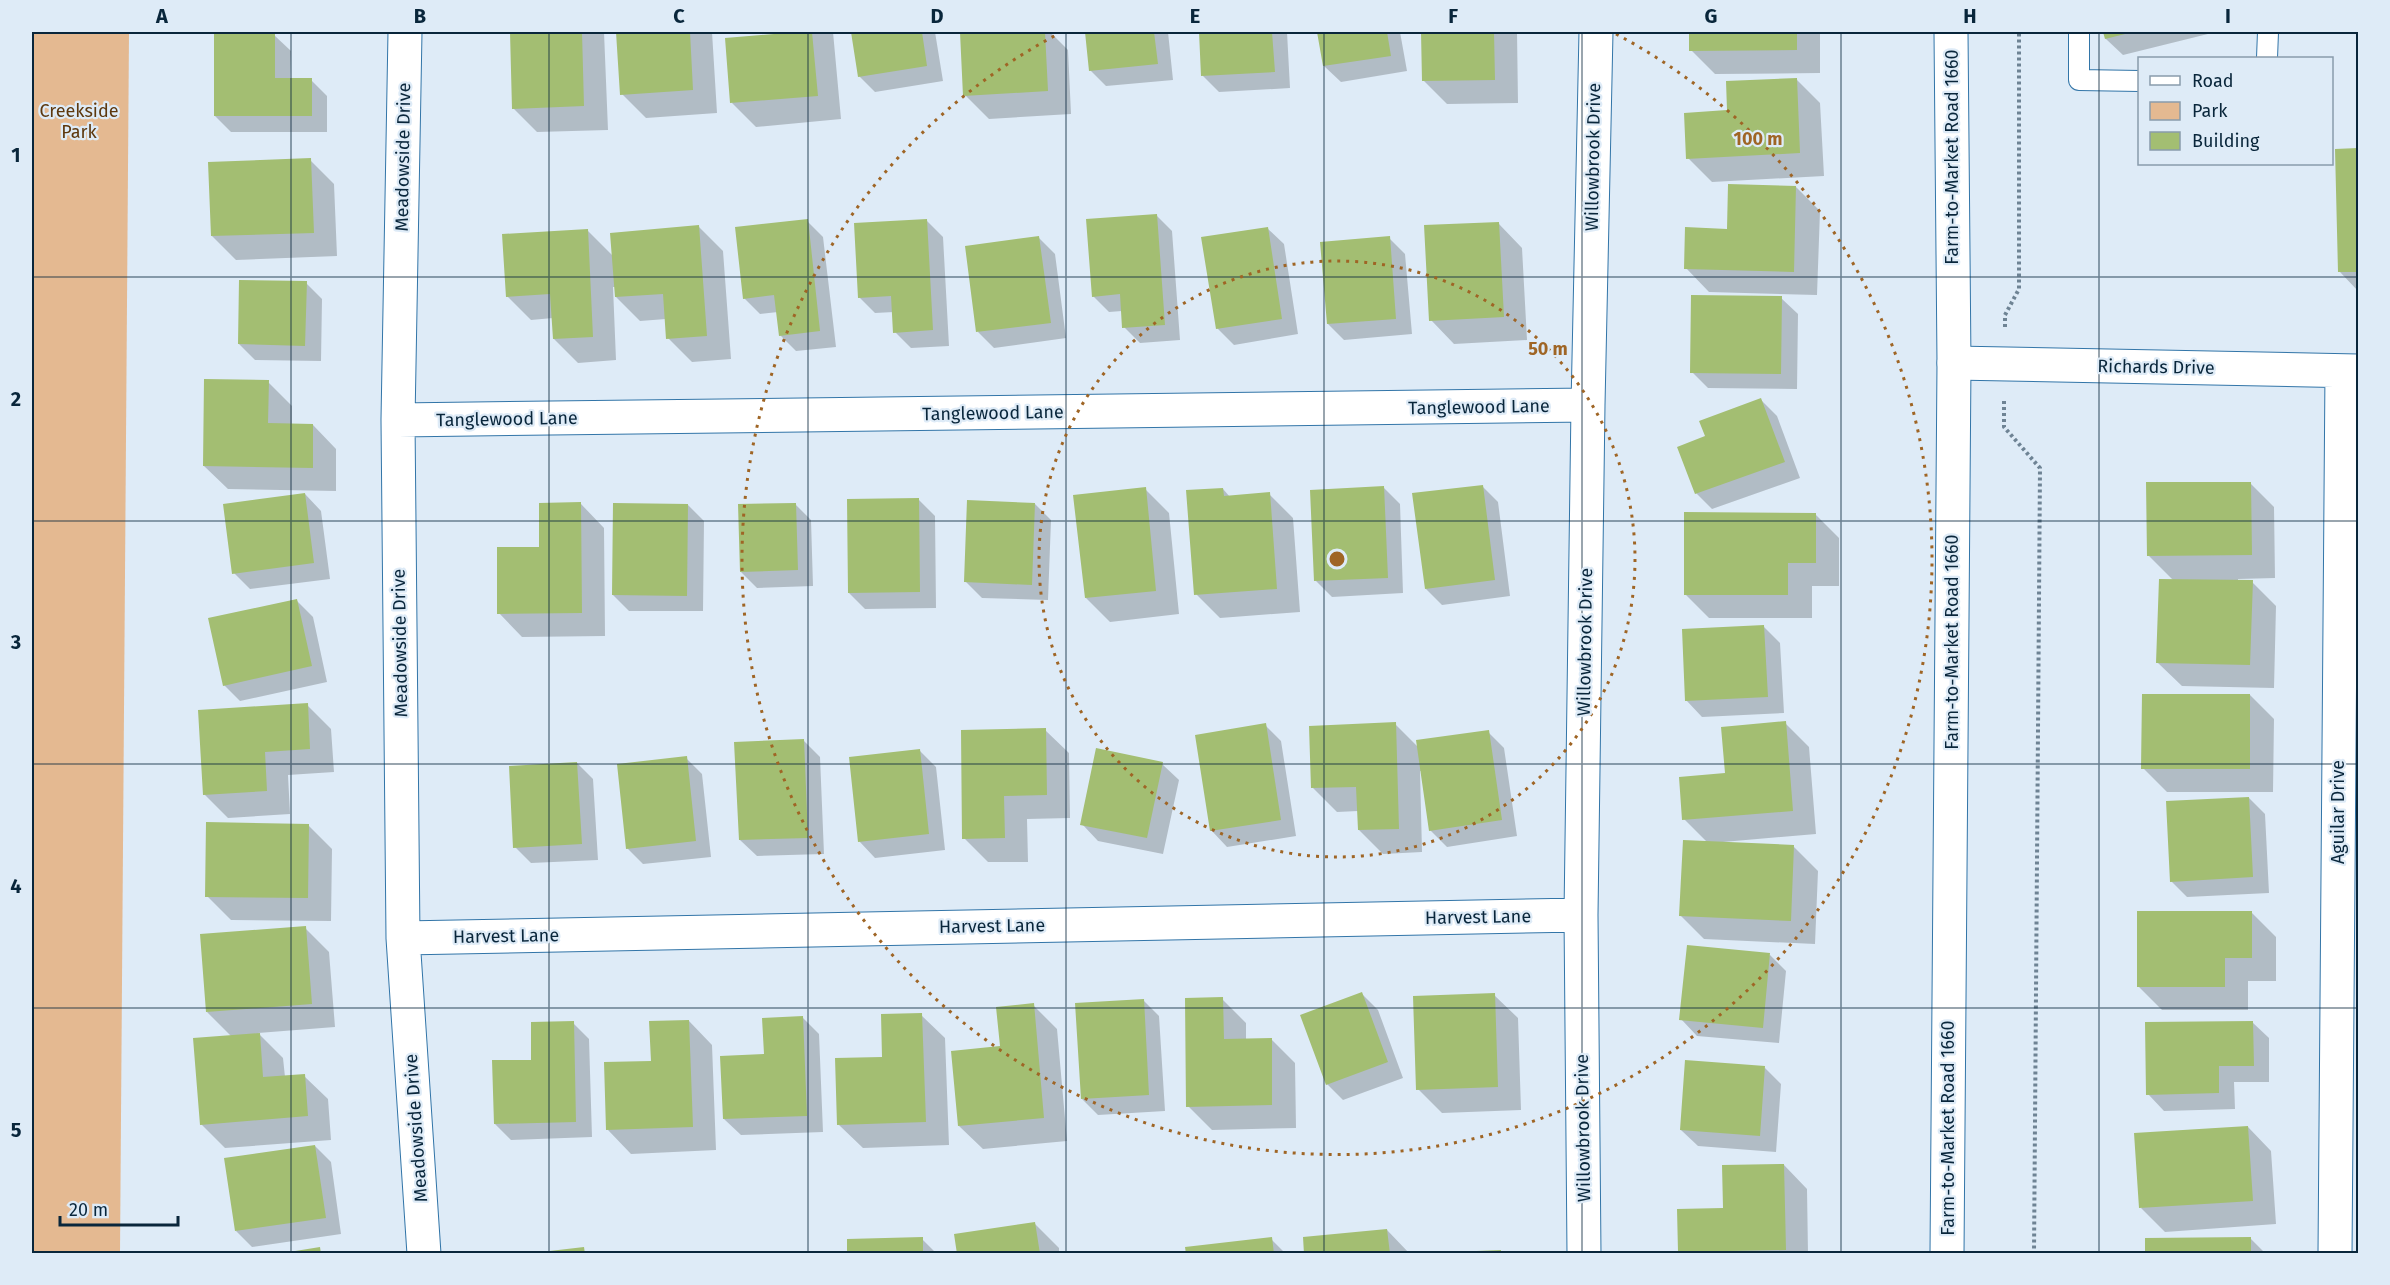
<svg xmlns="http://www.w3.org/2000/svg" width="2390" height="1285" font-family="'Fira Sans',sans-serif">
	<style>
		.green { fill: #e4b991 }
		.shadow { fill: #0003 }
		.building { fill: #a3be72 }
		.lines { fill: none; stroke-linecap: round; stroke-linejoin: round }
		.service-casing { stroke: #3275a8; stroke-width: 22 }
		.minor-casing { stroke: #3275a8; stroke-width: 35 }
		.secondary-casing { stroke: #3275a8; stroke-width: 35 }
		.path { stroke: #6e8394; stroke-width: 4; stroke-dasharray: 3 3; stroke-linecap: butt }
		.service { stroke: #fff; stroke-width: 20 }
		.minor { stroke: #fff; stroke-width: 33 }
		.secondary { stroke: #fff; stroke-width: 33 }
		.grid { fill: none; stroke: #09263b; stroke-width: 1.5; stroke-opacity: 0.55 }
		.ring { fill: none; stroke: #9f6525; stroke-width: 3; stroke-dasharray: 3 6 }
		.labels { text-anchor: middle; stroke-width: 4.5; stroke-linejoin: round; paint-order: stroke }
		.park-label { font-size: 18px; fill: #5d380e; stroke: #deebf7 }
		.street-label { font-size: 18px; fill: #09263b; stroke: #deebf7 }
		.centre { fill: #9f6525; stroke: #deebf7; stroke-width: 3 }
		.ring-label { font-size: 18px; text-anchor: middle; font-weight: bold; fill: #9f6525; stroke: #deebf7; stroke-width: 4.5; stroke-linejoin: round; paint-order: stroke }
		.neatline { fill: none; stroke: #09263b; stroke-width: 2 }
		.grid-label { font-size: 20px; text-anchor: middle; font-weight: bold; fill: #09263b }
	</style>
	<rect width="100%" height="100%" fill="#deebf7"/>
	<!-- green -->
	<path class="green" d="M32 32H129L120 1253H32Z"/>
	<!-- shadow -->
	<path class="shadow" d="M511 32H604L608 130 537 132 513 108Z
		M618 32H712L717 113 646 118 622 94Z
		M775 32H833L841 119 756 127 732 103 776 35Z
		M852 32H935L943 81 875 92 859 76Z
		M962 32H1050L1068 50 1071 114 989 119 965 95Z
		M1086 32H1168L1173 80 1106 86 1090 70Z
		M1200 32H1287L1290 88 1219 92 1203 76Z
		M1319 32H1400L1407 71 1341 82 1324 66Z
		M1423 32H1517L1518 103 1447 104 1423 80Z
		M1691 32H1820V73L1715 74 1691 50Z
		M2105 32H2216L2123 55 2106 39Z
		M274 35 291 51 290 80H311L327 96V132H231L215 116Z
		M1796 79 1820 103 1824 176 1712 182 1688 158Z
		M2358 149V291L2340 272 2336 150Z
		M310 160 334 184 337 256 236 260 212 236Z
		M1796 187 1820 211 1817 295 1709 292 1686 268 1729 230Z
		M1156 215 1172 231 1180 340 1140 343 1124 327 1122 311 1109 312 1093 296Z
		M807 221 823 237 836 347 796 351 780 335 778 312 760 314 744 298Z
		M927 221 943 237 949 346 911 348 895 332 894 312 875 313 859 297Z
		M1499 224 1522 248 1527 340 1454 344 1431 320Z
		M699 227 723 251 731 359 692 362 668 338 666 319 640 321 616 297 615 287H613L616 360 578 363 554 339 553 318 531 320 507 296 587 230 613 256Z
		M1267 228 1284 244 1298 334 1234 345 1217 328Z
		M1039 238 1055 254 1066 338 994 348 978 332Z
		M1389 238 1405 254 1412 334 1344 340 1328 324Z
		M306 283 322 299 321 361 255 360 239 344Z
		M1781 298 1798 314 1797 389 1708 388 1692 372Z
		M268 382 292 406V425H313L336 449V491L228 489 204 466Z
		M1761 400 1777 416 1800 478 1712 509 1696 493 1707 437Z
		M2250 483 2274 507 2275 578 2238 579V582H2252L2276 606 2274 688 2182 686 2158 663 2173 580 2149 556Z
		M1482 486 1498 502 1510 596 1442 605 1426 589Z
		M1384 488 1400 504 1403 593 1332 597 1316 581Z
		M1145 489 1169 513 1179 614 1110 622 1086 598Z
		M1223 489 1230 497 1269 494 1293 518 1300 612 1220 618 1196 594Z
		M305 494 321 511 330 579 250 589 234 573Z
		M919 500 935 516 936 608 865 609 849 593Z
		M581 504 604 528 605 636 522 637 499 613 541 548Z
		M795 504 811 520 813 586 757 588 741 572Z
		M1035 504 1051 520 1048 600 982 598 966 582Z
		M688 505 704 521 703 611H629L613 595Z
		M1815 514 1839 538V586H1812V618H1709L1685 594Z
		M297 601 313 617 327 682 240 701 224 685Z
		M1764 627 1780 643 1784 713 1702 717 1686 700Z
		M2250 695 2274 719 2273 792H2167L2143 768Z
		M307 705 331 729 334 772 288 775 290 814 228 818 204 794Z
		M1785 723 1809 747 1816 834 1723 842V844L1794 847 1818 871 1815 944 1704 939 1680 915 1708 843 1684 819 1726 774Z
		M1395 724 1418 747 1488 732 1504 748 1517 836 1447 847 1430 830 1422 771H1420L1422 852 1383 854 1359 830 1358 811 1337 812 1313 788Z
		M1265 725 1281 741 1296 836 1227 847 1211 830Z
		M1045 730 1069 753 1070 818 1027 819 1028 862H988L964 838Z
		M804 741 820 757 824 854 757 856 740 840Z
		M920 751 936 767 945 850 875 858 859 841Z
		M686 758 702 774 711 857 643 864 627 848Z
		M577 763 593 779 598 860 531 863 515 847Z
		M1162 764 1179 780 1163 854 1098 841 1082 824Z
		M2249 798 2265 814 2269 893 2187 897 2171 881Z
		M308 825 332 849 331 921 231 920 207 896Z
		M2252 913 2276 937V981H2248V1010H2162L2138 986Z
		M305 928 329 952 335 1027 258 1033 283 1058 285 1077 304 1076 328 1099 331 1140 225 1148 201 1124 232 1037 207 1012Z
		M1770 955 1786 971 1779 1043 1697 1036 1681 1019Z
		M1362 994 1378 1010 1403 1078 1343 1100 1327 1084Z
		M1494 995 1518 1018 1521 1110 1442 1113 1418 1089Z
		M1222 999 1246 1023V1040L1271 1039 1295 1063 1296 1128 1212 1130 1188 1106Z
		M1143 1000 1159 1016 1165 1111 1098 1115 1082 1099Z
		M1033 1005 1057 1029 1067 1141 983 1149 959 1126 1002 1047Z
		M921 1015 945 1038 949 1145 863 1148 839 1125Z
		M802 1017 819 1034 823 1132 741 1135 724 1119 766 1055Z
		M689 1021 712 1045 716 1150 631 1154 608 1130 652 1062Z
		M2252 1022 2269 1038V1082H2234L2235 1109 2164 1111 2148 1094Z
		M573 1023 589 1039 592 1137 511 1140 495 1124 533 1061Z
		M1765 1068 1781 1084 1776 1152 1698 1146 1681 1130Z
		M2248 1127 2271 1151 2276 1224 2165 1232 2141 1208Z
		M315 1146 331 1162 341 1234 252 1247 236 1231Z
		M1784 1165 1807 1189 1808 1254H1681L1679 1251Z
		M1035 1224 1059 1248V1254H959Z
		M1387 1230 1410 1254H1306Z
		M922 1239 937 1254H848Z
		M1271 1239 1286 1254H1187Z
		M2251 1239 2266 1254H2147Z"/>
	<!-- building -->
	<path class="building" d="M510 32H582L584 106 512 109Z
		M616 32H690L693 90 620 95Z
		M774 32H812L818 96 730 103 725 38 774 34Z
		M851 32H922L927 66 858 77Z
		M960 32H1045L1048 91 963 96Z
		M1085 32H1154L1158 64 1089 71Z
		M1199 32H1272L1275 72 1201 76Z
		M1317 32H1387L1391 56 1323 66Z
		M1421 32H1494L1495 80 1422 81Z
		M1689 32H1797V50L1689 51Z
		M2103 32H2133L2105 39Z
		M214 33H275V78H312V116H214Z
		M1797 78 1800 153 1686 159 1684 113 1727 110 1726 81Z
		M2358 148V272H2338L2335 149Z
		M311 158 314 233 211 236 208 162Z
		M1728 184 1796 186 1794 272 1684 269 1685 227 1727 229Z
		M1157 214 1165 325 1122 328 1120 294 1092 297 1086 219Z
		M808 219 820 331 779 336 774 295 743 299 735 227Z
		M927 219 933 330 893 333 891 296 858 298 854 223Z
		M1499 222 1504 317 1429 321 1424 225Z
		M699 225 707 336 666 339 663 294 615 297 610 233Z
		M1268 227 1282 319 1216 329 1201 237Z
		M588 229 593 337 553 339 550 294 506 297 502 234Z
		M1039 236 1051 323 976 332 965 246Z
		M1390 236 1396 319 1327 324 1320 242Z
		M239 280 307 281 305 346 238 344Z
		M1691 295 1782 296 1781 374 1690 373Z
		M204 379 269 380 268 423 313 424V468L203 466Z
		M1761 398 1785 462 1695 494 1677 447 1705 436 1699 421Z
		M2146 482H2251L2252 555 2147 556Z
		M1483 485 1495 580 1425 589 1412 493Z
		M1384 486 1388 578 1314 581 1310 490Z
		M1146 487 1156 591 1085 598 1073 495Z
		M1223 488 1224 496 1270 492 1277 589 1194 595 1186 490Z
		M305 493 314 563 232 574 223 504Z
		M919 498 920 592 848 593 847 499Z
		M967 500 1035 503 1032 585 964 582Z
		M581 502 582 613 497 614V547H539V503Z
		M613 503 688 504 687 596 612 595Z
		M796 503 798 570 740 572 738 504Z
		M1684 512 1816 513V563H1788V595H1684Z
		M2159 579 2253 580 2250 665 2156 663Z
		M297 599 312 666 223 686 208 618Z
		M1764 625 1768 697 1685 701 1682 629Z
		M2142 694H2250V769H2141Z
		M308 703 310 749 265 752 267 791 203 795 198 710Z
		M1786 721 1793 811 1682 820 1679 777 1725 773 1721 727Z
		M1396 722 1399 829 1358 830 1356 787 1311 788 1309 726Z
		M1266 723 1281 820 1210 831 1195 735Z
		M1046 728 1047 795 1004 796 1005 838 962 839 961 730Z
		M1489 730 1502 820 1429 831 1416 740Z
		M804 739 808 838 739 840 734 742Z
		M1096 748 1163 762 1147 838 1080 825Z
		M920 749 929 834 858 842 849 757Z
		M687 756 696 841 626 849 617 764Z
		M577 762 582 844 513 848 509 766Z
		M2249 797 2253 877 2170 882 2166 801Z
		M206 822 309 824 308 898 205 897Z
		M1683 840 1794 845 1791 921 1679 916Z
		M2137 911H2252V958H2225V987H2137Z
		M306 926 312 1004 206 1012 200 934Z
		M1687 945 1770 953 1763 1028 1679 1020Z
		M1362 992 1388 1062 1326 1085 1300 1015Z
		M1495 993 1498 1087 1416 1090 1413 996Z
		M1223 997 1224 1039 1272 1038V1105L1186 1107 1185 998Z
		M1144 999 1149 1095 1081 1099 1075 1003Z
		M1034 1003 1044 1118 958 1126 951 1051 1000 1046 996 1007Z
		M922 1013 926 1122 837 1125 835 1058 882 1057 881 1014Z
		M803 1016 807 1116 723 1119 720 1056 764 1054 762 1018Z
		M689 1020 693 1127 606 1130 604 1062 651 1061 649 1021Z
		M574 1021 576 1122 494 1124 492 1060H531V1022Z
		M2253 1021 2254 1066H2219V1093L2146 1095 2145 1022Z
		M260 1033 263 1077 305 1074 308 1116 200 1125 193 1038Z
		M1685 1060 1765 1066 1760 1136 1680 1130Z
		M2248 1126 2253 1201 2139 1208 2134 1133Z
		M315 1145 326 1218 235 1231 224 1158Z
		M1784 1164 1786 1250 1678 1252 1677 1209 1723 1208 1722 1165Z
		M1035 1222 1040 1254H957L954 1234Z
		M1387 1229 1390 1254H1304L1303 1237Z
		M923 1237V1254H847V1239Z
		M1272 1237 1274 1254H1186L1185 1247Z
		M2251 1237V1254H2145V1238Z
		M320 1247 321 1254H289V1252Z
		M584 1247 585 1254H541V1252Z
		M1501 1250V1254H1452V1252Z"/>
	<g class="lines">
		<!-- service casing -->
		<g class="service-casing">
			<path id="service" d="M2079 32V80L2140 81
				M2267 58 2268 32"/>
		</g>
		<!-- minor casing -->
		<g class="minor-casing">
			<path id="minor" d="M405 32 398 420 403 938 424 1254
				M1954 363 2358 371
				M398 420 1588 405
				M403 938 1581 915
				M1584 1254 1581 915 1588 405 1596 32
				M2335 1254 2342 371"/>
		</g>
		<!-- secondary casing -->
		<g class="secondary-casing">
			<path id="secondary" d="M1947 1254 1954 363 1951 32"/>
		</g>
		<!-- path -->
		<path class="path" d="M2005 327V315L2019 289V32
			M2004 401V427L2040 468 2034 1254"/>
		<!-- service -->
		<use href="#service" class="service"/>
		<!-- minor -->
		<use href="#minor" class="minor"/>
		<!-- secondary -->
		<use href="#secondary" class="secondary"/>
	</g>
	<!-- grid -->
	<path class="grid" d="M291 32V1254M549 32V1254M808 32V1254M1066 32V1254M1324 32V1254M1582 32V1254M1841 32V1254M2099 32V1254M32 277H2358M32 521H2358M32 764H2358M32 1008H2358"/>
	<!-- distance rings -->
	<g class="ring">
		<circle cx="1337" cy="559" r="298"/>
		<path d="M1616 34A595 595 0 1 1 1058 34"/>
	</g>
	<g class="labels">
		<!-- park labels -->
		<g class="park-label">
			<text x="79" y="117">Creekside<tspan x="79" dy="21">Park</tspan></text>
		</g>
		<!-- street labels -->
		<g class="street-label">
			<text transform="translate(403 157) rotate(-89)" y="6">Meadowside Drive</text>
			<text transform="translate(1593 157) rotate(-89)" y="6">Willowbrook Drive</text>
			<text transform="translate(1952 157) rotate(-90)" y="6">Farm-to-Market Road 1660</text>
			<text transform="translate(2156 367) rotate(1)" y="6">Richards Drive</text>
			<text transform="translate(1479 407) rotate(-1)" y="6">Tanglewood Lane</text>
			<text transform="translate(993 413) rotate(-1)" y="6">Tanglewood Lane</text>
			<text transform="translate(507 419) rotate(-1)" y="6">Tanglewood Lane</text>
			<text transform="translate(1585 642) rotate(-89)" y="6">Willowbrook Drive</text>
			<text transform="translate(1952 642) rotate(-90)" y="6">Farm-to-Market Road 1660</text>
			<text transform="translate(400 643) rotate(-91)" y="6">Meadowside Drive</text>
			<text transform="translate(2338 812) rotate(-90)" y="6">Aguilar Drive</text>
			<text transform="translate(1478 917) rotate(-1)" y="6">Harvest Lane</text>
			<text transform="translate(992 926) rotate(-1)" y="6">Harvest Lane</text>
			<text transform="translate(506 936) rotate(-1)" y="6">Harvest Lane</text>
			<text transform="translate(416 1128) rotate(-94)" y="6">Meadowside Drive</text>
			<text transform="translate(1583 1128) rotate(-91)" y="6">Willowbrook Drive</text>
			<text transform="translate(1948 1128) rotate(-90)" y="6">Farm-to-Market Road 1660</text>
		</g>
	</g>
	<circle cx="1337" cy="559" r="9" class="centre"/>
	<g class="ring-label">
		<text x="1758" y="145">100 m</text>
		<text x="1548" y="355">50 m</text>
	</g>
	<!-- border -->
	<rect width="2390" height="1285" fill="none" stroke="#deebf7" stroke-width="66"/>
	<!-- legend -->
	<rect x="2138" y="57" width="195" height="108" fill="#deebf7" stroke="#899cac" stroke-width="1.5"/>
	<rect x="2150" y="76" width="30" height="9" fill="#ffffff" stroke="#899cac" stroke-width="1.5"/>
	<text x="2192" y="87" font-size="18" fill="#09263b">Road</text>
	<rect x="2150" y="102" width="30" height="18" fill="#e4b991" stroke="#899cac" stroke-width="1.5"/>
	<text x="2192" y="117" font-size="18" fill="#09263b">Park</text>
	<rect x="2150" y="132" width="30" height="18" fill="#a3be72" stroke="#899cac" stroke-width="1.5"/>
	<text x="2192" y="147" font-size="18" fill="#09263b">Building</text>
	<!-- scale -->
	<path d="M60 1216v9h118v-9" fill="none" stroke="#09263b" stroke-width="3"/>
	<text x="69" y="1216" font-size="18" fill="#09263b" stroke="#deebf7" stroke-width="4.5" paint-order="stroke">20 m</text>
	<rect x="33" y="33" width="2324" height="1219" class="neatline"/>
	<g class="grid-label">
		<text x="162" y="23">A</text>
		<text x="420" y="23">B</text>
		<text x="679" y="23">C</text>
		<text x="937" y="23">D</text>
		<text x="1195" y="23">E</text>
		<text x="1453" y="23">F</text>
		<text x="1711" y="23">G</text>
		<text x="1970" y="23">H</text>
		<text x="2228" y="23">I</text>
		<text x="16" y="162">1</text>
		<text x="16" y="406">2</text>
		<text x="16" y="649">3</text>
		<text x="16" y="893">4</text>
		<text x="16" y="1137">5</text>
	</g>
</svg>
